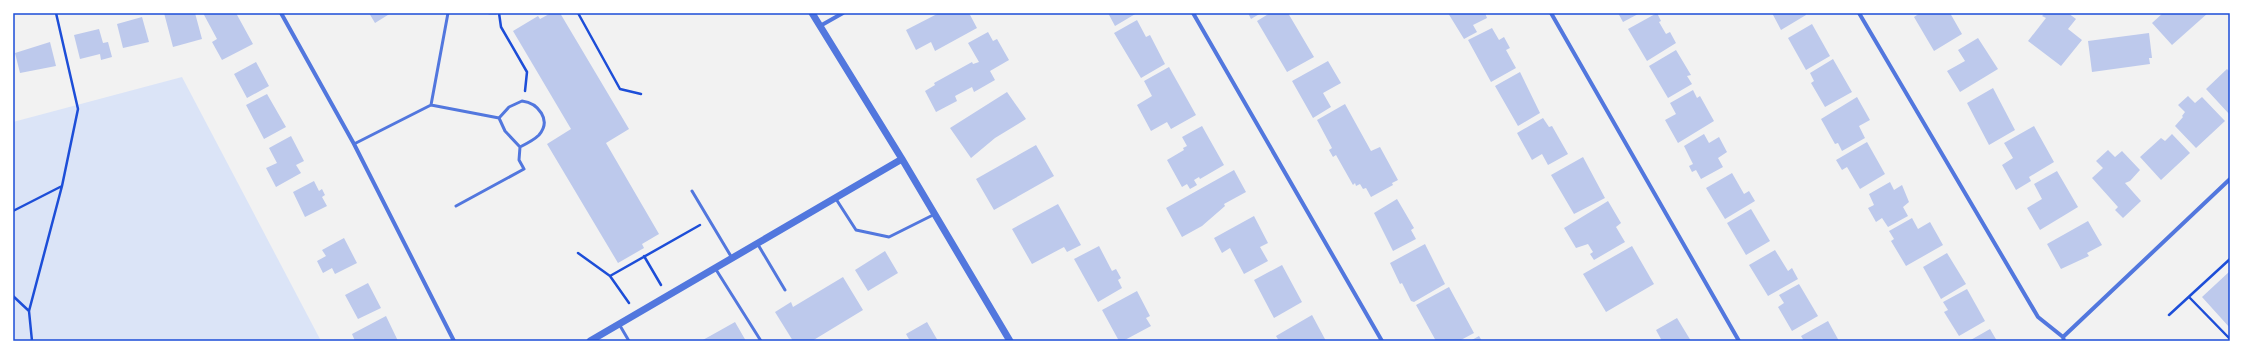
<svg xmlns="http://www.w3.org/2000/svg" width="2243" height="354" font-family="'Exo 2',sans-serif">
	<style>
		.green { fill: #dbe4f7 }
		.building { fill: #bdc9ec }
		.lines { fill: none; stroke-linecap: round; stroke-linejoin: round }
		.path { stroke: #1d4ed8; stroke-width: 2.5 }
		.service { stroke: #5277de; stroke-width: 3 }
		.minor { stroke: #5277de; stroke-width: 4 }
		.tertiary { stroke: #5277de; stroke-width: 7 }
		.neatline { fill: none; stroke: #1d4ed8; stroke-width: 1.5 }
	</style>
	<rect width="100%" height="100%" fill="#f2f2f2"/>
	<!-- green -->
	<path class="green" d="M182 77 321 341H13V122Z"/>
	<!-- building -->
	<path class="building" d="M164 13H195L202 39 173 47Z
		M203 13H236L253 44 222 60 212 42 217 39Z
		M369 13H391L375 23Z
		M551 13H560L629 129 606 143 659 234 642 244 644 248 618 263 547 144 571 129 513 31 538 16 540 19Z
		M939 13H969L977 28 935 51 931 42 916 50 906 30Z
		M1108 13H1137L1115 26Z
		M1248 13H1261L1251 19Z
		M1270 13H1288L1314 57 1287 72 1257 21Z
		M1448 13H1485L1487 18 1473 25 1477 32 1464 39Z
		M1618 13H1640L1623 22Z
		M1657 13 1661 21 1659 22 1666 34 1670 32 1676 43 1647 61 1628 29Z
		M1772 13H1805L1806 15 1781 30Z
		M1920 13H1950L1962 34 1934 51 1914 17Z
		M2045 13H2068L2076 19 2068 29 2082 40 2061 66 2028 41 2046 18 2042 16Z
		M2163 13H2208L2172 45 2152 23Z
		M142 17 149 42 123 48 117 24Z
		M1137 20 1146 37 1150 35 1165 64 1141 78 1114 33Z
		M1812 24 1830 56 1806 70 1788 38Z
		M1492 28 1499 40 1504 37 1510 48 1506 50 1516 68 1491 82 1468 40Z
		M99 29 103 43 108 42 112 57 101 60 100 54 80 59 74 35Z
		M988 32 993 41 997 39 1009 60 990 71 995 80 974 92 972 87 955 96 957 101 936 112 925 91 935 85 934 83 972 62 973 64 979 62 968 43Z
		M2149 33 2152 58H2149L2150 64 2092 72 2088 41Z
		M1978 38 1998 69 1960 92 1947 71 1965 61 1958 50Z
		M50 42 56 66 20 73 15 53Z
		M1676 50 1691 75 1687 76 1692 84 1668 98 1649 66Z
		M1833 59 1852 92 1825 107 1811 83 1814 81 1810 73Z
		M1328 61 1341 83 1323 93 1331 107 1313 118 1292 81Z
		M256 62 269 86 247 98 234 74Z
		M1169 67 1196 115 1171 129 1167 122 1151 131 1137 105 1152 96 1144 81Z
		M2227 69 2230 72V115L2206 89Z
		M1520 72 1540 113 1518 126 1495 86Z
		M1993 88 2015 130 1989 145 1967 103Z
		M1693 90 1697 98 1700 96 1714 121 1678 143 1665 120 1676 114 1670 103Z
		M1007 92 1026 119 995 138 971 158 950 128Z
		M267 94 286 127 264 139 246 105Z
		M2188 96 2195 103 2202 97 2225 121 2196 148 2175 126 2183 117 2182 116 2185 112 2178 105Z
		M1857 97 1870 120 1859 126 1865 138 1842 151 1838 143 1835 144 1821 119Z
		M1345 104 1371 151 1380 147 1398 180 1392 183 1393 185 1371 197 1366 188 1363 189 1360 184 1356 186 1355 183 1353 185 1336 155 1333 157 1329 150 1332 148 1317 120Z
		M1543 118 1549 127 1552 126 1568 154 1548 165 1542 154 1532 160 1517 133Z
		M1202 126 1224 165 1200 179 1199 177 1194 180 1197 185 1190 189 1187 184 1182 187 1167 160 1184 150 1183 148 1187 146 1182 137Z
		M2034 126 2054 162 2029 177 2031 181 2016 190 2002 165 2013 158 2004 143Z
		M1704 134 1709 143 1719 137 1727 152 1718 158 1723 167 1701 179 1696 170 1692 172 1689 166 1693 164 1684 146Z
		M2172 134 2190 153 2161 180 2140 157 2161 138 2165 141Z
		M291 136 304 161 296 165 301 173 276 187 266 168 277 163 269 148Z
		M1867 142 1885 174 1860 189 1847 167 1842 170 1836 160Z
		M1036 145 1054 176 994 210 976 179Z
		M2108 150 2115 157 2122 151 2140 170 2130 181 2125 183 2141 201 2123 218 2115 210 2118 207 2092 178 2103 168 2096 161Z
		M1583 157 1605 198 1574 214 1551 175Z
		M1234 170 1246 192 1224 204 1225 206 1202 226 1182 237 1166 208Z
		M2057 171 2078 207 2040 230 2027 208 2042 199 2034 184Z
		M1732 173 1744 194 1749 191 1755 201 1725 219 1706 188Z
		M314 181 319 191 322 189 325 195 322 197 327 206 305 217 293 192Z
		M1890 182 1894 190 1902 185 1909 202 1903 207 1908 216 1888 227 1882 218 1876 222 1868 208 1874 205 1869 194Z
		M1397 199 1414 228 1411 230 1416 239 1393 251 1374 213Z
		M1608 201 1621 223 1616 227 1625 242 1594 260 1590 254 1593 252 1588 244 1576 248 1564 228Z
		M1058 204 1081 245 1067 252 1064 247 1032 264 1012 229Z
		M1751 209 1770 241 1746 255 1727 223Z
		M1254 216 1268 243 1260 247 1268 261 1244 274 1230 248 1222 253 1214 238Z
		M1912 218 1918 229 1930 222 1943 245 1906 266 1891 241 1894 239 1889 231Z
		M2088 221 2102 245 2087 253 2089 256 2061 269 2047 244Z
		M344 238 357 263 335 274 332 268 323 273 317 261 326 256 322 250Z
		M1425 244 1445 284 1414 302 1411 301 1402 283 1400 284 1390 263Z
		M1099 246 1112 271 1116 269 1121 278 1118 280 1122 288 1098 302 1074 259Z
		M1632 246 1654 284 1606 312 1583 274Z
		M1775 250 1788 271 1792 268 1798 279 1768 296 1749 265Z
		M885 251 898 273 868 291 855 270Z
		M1947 253 1966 284 1941 299 1923 267Z
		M1282 265 1302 302 1274 318 1254 280Z
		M2230 271V328L2202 297Z
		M843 277 863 310 812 341H793L775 312 791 302 793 307Z
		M368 283 381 308 358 319 345 295Z
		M1799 284 1818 316 1792 331 1778 307 1784 303 1779 295Z
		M1449 287 1474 333 1459 341H1436L1416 305Z
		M1967 289 1985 321 1959 336 1944 312 1948 310 1943 302Z
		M1137 291 1150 316 1146 318 1151 326 1123 341H1119L1102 310Z
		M1312 315 1326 341H1279L1276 336Z
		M386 316 398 341H355L352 334Z
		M1677 318 1691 341H1662L1656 330Z
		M1828 321 1839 341H1804L1801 336Z
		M735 322 746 341H701L719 331Z
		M927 322 938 341H910L906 334Z
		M1990 329 1997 341H1969Z
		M1479 336 1482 341H1470Z"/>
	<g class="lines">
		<!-- path -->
		<path class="path" d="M489 13H496
			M499 13 501 27 527 72 525 91
			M578 13 620 89 641 94
			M13 211 62 186
			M578 253 610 276 700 225
			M644 256 661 285
			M610 276 629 303
			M13 296 29 311
			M2189 297 2230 339
			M2169 315 2230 259
			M32 341 29 311 62 186 78 109 56 13"/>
		<!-- service -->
		<path class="service" d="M522 101C538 103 552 120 539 135 534 140 526 144 520 147L505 131 499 118 509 107Z
			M431 105 448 13
			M354 144 431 105 499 118
			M692 191 732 258
			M836 199 856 230 889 237 935 214
			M456 206 524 169 519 160 520 147
			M757 243 785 290
			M715 268 761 341
			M619 324 629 341"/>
		<!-- minor -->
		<path class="minor" d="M281 13 354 144 454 341
			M1193 13 1382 341
			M1551 13 1739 341
			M1859 13 2038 317 2063 337 2064 341
			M820 26 843 13
			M2063 337 2230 179"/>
		<!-- tertiary -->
		<path class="tertiary" d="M812 13 902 159 1010 341
			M590 341 902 159"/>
	</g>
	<!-- border -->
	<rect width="2243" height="354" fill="none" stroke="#ffffff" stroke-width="28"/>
	<rect x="14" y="14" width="2215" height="326" class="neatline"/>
</svg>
